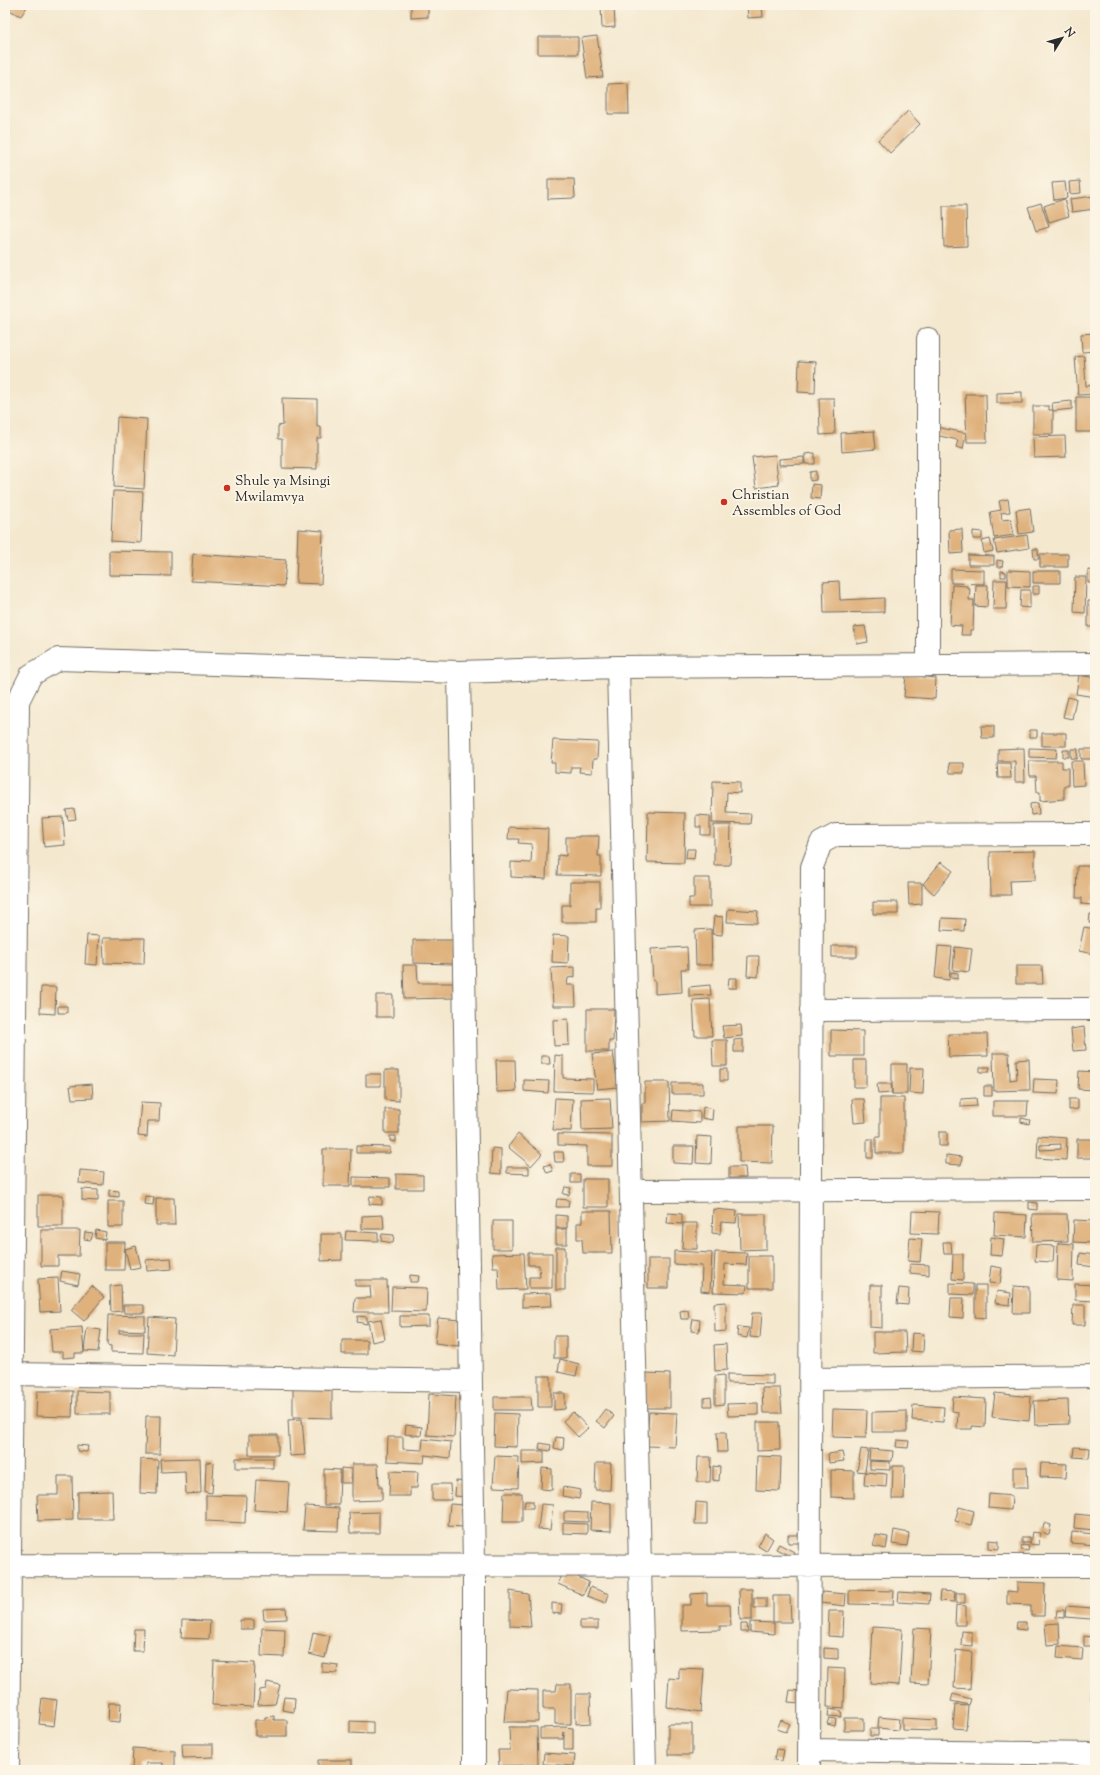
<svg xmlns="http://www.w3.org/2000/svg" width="1100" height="1775" font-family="'Sorts Mill Goudy',serif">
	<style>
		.building { fill: #dfb17b; fill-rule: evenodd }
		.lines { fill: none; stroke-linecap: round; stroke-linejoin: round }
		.minor-casing { stroke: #716d64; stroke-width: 24 }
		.minor { stroke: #fff; stroke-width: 22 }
		.poi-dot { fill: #c8321e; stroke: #fcf5e5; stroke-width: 1.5 }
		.labels { text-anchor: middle; stroke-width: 3.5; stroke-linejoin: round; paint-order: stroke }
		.poi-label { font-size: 14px; fill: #2b2b2b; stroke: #fcf5e5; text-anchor: start }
	</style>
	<rect width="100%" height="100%" fill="#fcf5e5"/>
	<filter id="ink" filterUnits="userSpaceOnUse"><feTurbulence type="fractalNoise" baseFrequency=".025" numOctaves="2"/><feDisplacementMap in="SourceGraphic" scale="8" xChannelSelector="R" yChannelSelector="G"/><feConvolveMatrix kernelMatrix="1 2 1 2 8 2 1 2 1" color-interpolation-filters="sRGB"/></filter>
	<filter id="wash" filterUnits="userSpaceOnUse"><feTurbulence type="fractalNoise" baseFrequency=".012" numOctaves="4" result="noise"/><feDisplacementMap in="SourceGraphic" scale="16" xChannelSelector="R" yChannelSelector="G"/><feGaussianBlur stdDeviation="0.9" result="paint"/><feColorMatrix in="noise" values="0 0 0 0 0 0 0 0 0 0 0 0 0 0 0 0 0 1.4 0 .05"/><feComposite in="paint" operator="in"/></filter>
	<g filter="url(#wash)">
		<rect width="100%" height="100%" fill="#f4e8cf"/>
		<g id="blocks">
			<!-- building -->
			<path class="building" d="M13 5H28L21 16 9 10Z
				M411 5H428V17L411 18Z
				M601 5H614L615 27 602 28Z
				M747 5H762L763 17 748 18Z
				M597 36 603 77 587 78 581 38Z
				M538 37H578V54H538Z
				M628 83 629 114H608V84Z
				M908 111 920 124 890 153 878 140Z
				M548 179H574L575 198 548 199Z
				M1080 181 1081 193 1070 194 1069 182Z
				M1065 182 1067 198 1054 200 1052 183Z
				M1095 196V209L1072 212 1070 199Z
				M1064 199 1069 216 1049 222 1044 206Z
				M1041 203 1049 227 1036 231 1028 207Z
				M943 206H966L967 246 944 247Z
				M1095 333V351L1082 352 1081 334Z
				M1084 356 1086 386 1095 385V394L1078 395 1075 357Z
				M799 361 816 362 815 393 798 392Z
				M1022 392V403H997V393Z
				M965 394H986L987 442H967Z
				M1076 397H1095V432H1076Z
				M282 398 317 399V427H321V438H317V469L282 468V439H278V426L283 425Z
				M819 398H834L835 434 820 435Z
				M1072 401V409L1053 411 1052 403Z
				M1033 406H1049V410H1053V434H1033Z
				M117 417 147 419 144 489 114 487Z
				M936 427 966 433 963 449 956 447 958 440 935 435Z
				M874 431 876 449 842 452 841 433Z
				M1065 436 1066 457 1034 458 1033 437Z
				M815 453V464H805V454Z
				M775 455 779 485 756 488 752 457Z
				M804 457V464L779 465V459Z
				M816 471V480L810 481V472Z
				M812 484 821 485 820 499 811 498Z
				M113 491 143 492 141 543 111 541Z
				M1008 499 1010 512 1001 513 1002 520 1011 519 1014 535 994 538 990 512 1001 510 999 501Z
				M1030 508 1033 532 1019 534 1016 510Z
				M298 529 323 531 321 584 296 583Z
				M962 529 963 553 950 554 949 530Z
				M973 531 982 532V539H973Z
				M1027 535 1029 548 997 553 994 540Z
				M990 539 993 551 984 553 982 541Z
				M1033 549H1038L1039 559H1034Z
				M109 551 171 552V576L109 575Z
				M193 554 286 560 284 586 191 581Z
				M1040 554H1068V567H1040Z
				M968 555 994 556V565H968Z
				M997 560 1003 561 1002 567H997Z
				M951 569 984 570V584L951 583Z
				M1008 570 1030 571V587L1008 586Z
				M1088 570 1095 571V583H1088Z
				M1001 571 1006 572V577H1001Z
				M1033 571H1060V583H1033Z
				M1075 577H1086L1085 613 1074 612Z
				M994 580H1007L1006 609H993Z
				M839 581 840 600 884 598V612L824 613 823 582Z
				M952 585 967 586V588H970L969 600H974L973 630H970V635H961L962 626 950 625Z
				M976 585H988L987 607 975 606Z
				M1033 586H1039V594H1033Z
				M1021 590H1030V608L1020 607Z
				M1088 601H1095V627H1088Z
				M865 626 868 642 857 644 854 627Z
				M906 675 936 678 935 699 904 697Z
				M1079 675 1095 678V697L1076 694Z
				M1068 697 1076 699 1072 719 1063 717Z
				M981 726H994V738H982Z
				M1030 730H1037V737H1030Z
				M1042 733H1066V746H1042Z
				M553 740 598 742 597 759H593L592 773 579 772 580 767H571V773L555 772V763H551Z
				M1024 748 1025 782H1015V761H998V749Z
				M1029 748 1057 749 1056 758 1029 757Z
				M1071 749H1078L1077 759 1071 758Z
				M1081 749H1095V759H1081Z
				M1063 750H1069V757H1063Z
				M1029 761H1062V768H1068V786H1064V799L1040 801V792H1037L1036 776H1030Z
				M1071 761H1083L1084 785 1072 786Z
				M949 763H964V773H950Z
				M997 763H1010L1011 778H998Z
				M713 781 740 782V793L727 792 726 813 751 814 750 824 712 823Z
				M1038 803 1039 814 1031 815 1030 804Z
				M74 809 76 819 68 820 66 810Z
				M648 812 685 813 684 863 647 862Z
				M696 815 710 816V835H701V827H696Z
				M63 817 65 845 44 847 42 818Z
				M714 825H731L730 865H714Z
				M509 827 548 829 546 879 511 877V862L531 863 532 844 518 843 519 839H508Z
				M579 836H599L598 856H601V876L557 875 558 855 566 856V837H579Z
				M687 849H695L694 859 686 858Z
				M1035 851V880L1010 881 1011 895H991L990 852Z
				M941 862 953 871 934 894 923 884Z
				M1077 866H1095V900H1092V905L1082 904V898H1076Z
				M694 878H710V907H689V898H694Z
				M570 882H600V908H596V922H562V905H570Z
				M908 883H922V904L909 905Z
				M873 902H898V914H873Z
				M728 909 758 911 757 923 727 922Z
				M1090 914H1095V924L1089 923Z
				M714 916 723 917 722 935 712 934Z
				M942 918 965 919 964 931 941 930Z
				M1084 927 1095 929 1093 954 1079 951Z
				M711 929 712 965H696L695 930Z
				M87 935 99 936 97 965 85 964Z
				M553 935 569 936 568 963 552 962Z
				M103 938H145L144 964 104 963Z
				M413 940H454V964L413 963Z
				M832 946H857V957H832Z
				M938 946 952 947 949 980 935 978Z
				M687 947 688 969H681L682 992 655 994V981H653L651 949Z
				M955 947 972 949 969 972 953 970Z
				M748 956H759L758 977 747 976Z
				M403 965H417L418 983H453L454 998 404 999Z
				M1016 966H1042L1043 984H1016Z
				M575 967V977L568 978 567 985H575L576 1006H553L551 968Z
				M951 972 958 973V979L951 978Z
				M729 978H737V988H728Z
				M710 985 711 995 689 996V987Z
				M41 987H56L55 1014 40 1013Z
				M376 995H393V1017H376Z
				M710 999 712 1036H695L693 1000Z
				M58 1006H67V1013H58Z
				M587 1009H614L613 1041H609V1051H587Z
				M568 1019 569 1045 554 1046 553 1020Z
				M741 1025 742 1036 724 1038 722 1026Z
				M1084 1027 1086 1050 1073 1051 1071 1029Z
				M831 1030 863 1031V1056H831Z
				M948 1034H987L988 1056 949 1057Z
				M743 1039V1052H734V1040Z
				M712 1040H727V1066H713Z
				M613 1052 618 1087 597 1089 592 1054Z
				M993 1053H1009L1010 1080 1017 1079 1016 1060 1029 1059 1030 1090 994 1091Z
				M555 1055 563 1056V1078L593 1079V1092L554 1091Z
				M541 1056H549L550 1064H541Z
				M496 1060H515L516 1091 497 1092Z
				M854 1060H866V1087H854Z
				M892 1064H907V1094H892Z
				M980 1067H990L989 1072H980Z
				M910 1068H924L923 1094 909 1093Z
				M720 1069H727V1081H720Z
				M385 1070H399V1101L385 1100Z
				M1079 1071 1095 1072V1090L1078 1089Z
				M366 1074H381V1086H366Z
				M1034 1079 1059 1080 1058 1094 1033 1093Z
				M524 1080 549 1081 548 1093 524 1091Z
				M645 1082H669L670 1121 642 1122V1103H645Z
				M672 1083H703V1094H672Z
				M92 1084 93 1098 72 1099 70 1086Z
				M877 1084H891L892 1093 878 1094Z
				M984 1086H992V1096H984Z
				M555 1098 573 1099 571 1131 553 1130Z
				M610 1098 612 1129 582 1130 581 1099Z
				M880 1098H904V1153H876V1137H880Z
				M976 1098 977 1106 961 1107V1099Z
				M852 1099H864L866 1122 854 1123Z
				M1069 1099H1078V1109L1069 1110Z
				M993 1101H1028L1027 1116H993Z
				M141 1102 160 1103 159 1121H148L147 1137 138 1136Z
				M703 1107 713 1109 712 1120 702 1118Z
				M385 1109H399V1133H385Z
				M673 1110 700 1112V1123L672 1121Z
				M1021 1118 1030 1120 1029 1124 1021 1122Z
				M739 1126H773L772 1163 739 1162Z
				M939 1132H947V1146H939Z
				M518 1134 542 1154 531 1166 508 1147Z
				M558 1134 612 1135V1166H587V1146L558 1145Z
				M390 1136H396V1142L390 1141Z
				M697 1136 712 1137 711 1164 696 1163Z
				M1038 1136 1067 1138 1066 1160 1037 1158ZM1061 1144V1149L1040 1150V1145Z
				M867 1139H873V1158H867Z
				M1077 1139H1095V1158H1077Z
				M356 1146 390 1147V1153H356Z
				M673 1146H694L693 1164 673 1163Z
				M492 1148 501 1149V1174L491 1173Z
				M323 1149H351L350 1186H323Z
				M554 1152H563L564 1162H555Z
				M946 1155 962 1157 961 1165 946 1164Z
				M550 1164 553 1171 547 1173 544 1166Z
				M507 1167H529V1174L507 1173Z
				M729 1167H745L746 1178H729Z
				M80 1170 104 1172 103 1185 79 1183Z
				M396 1174 423 1175V1189H396Z
				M571 1174H580V1183H571Z
				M353 1177 390 1178V1187H353Z
				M583 1179H608V1207H583Z
				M565 1187 571 1188 569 1195 563 1194Z
				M82 1189 98 1190V1201L82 1200Z
				M109 1190 119 1191V1197L109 1196Z
				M38 1195H63V1226H38Z
				M145 1196 154 1197 153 1205 144 1204Z
				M370 1196 382 1197V1205L369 1204Z
				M156 1198H174L175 1225H156Z
				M557 1199 569 1200 568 1207H556Z
				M108 1201H123V1227H108Z
				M1029 1202 1037 1203V1210L1029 1209Z
				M713 1209 737 1211 736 1223 721 1222 720 1234 712 1233Z
				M582 1211H611L612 1253H583L582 1239H577V1223H582Z
				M912 1211 939 1212 938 1234 911 1233Z
				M668 1213 682 1214V1224L667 1223Z
				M995 1213 1027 1215 1026 1237 994 1235Z
				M739 1214H766V1249L740 1250Z
				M1032 1214H1067L1068 1241 1033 1242Z
				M383 1215 384 1229H362V1216Z
				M556 1215 567 1216V1228H556Z
				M1074 1220 1095 1221V1243L1073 1242Z
				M493 1221H512V1249H493Z
				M683 1223H697V1249H682Z
				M556 1229H567V1244H556Z
				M41 1230H80L79 1256H58V1266H41Z
				M96 1230 106 1232 105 1240 95 1238Z
				M346 1231 378 1233V1241L345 1240Z
				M85 1232 93 1233 91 1240 84 1239Z
				M321 1234H342V1260L321 1261Z
				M382 1234 394 1235 393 1243 381 1241Z
				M991 1237 1004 1239 1002 1256 990 1255Z
				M910 1238 922 1239 920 1262 908 1261Z
				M105 1242H125L124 1270H105Z
				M943 1242H951L952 1254H944Z
				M1058 1243 1074 1244 1073 1281 1057 1280Z
				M1036 1245 1054 1246 1053 1262 1035 1261Z
				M136 1246 141 1267 130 1269 125 1249Z
				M556 1247H565V1290H556Z
				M674 1251 712 1253 710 1292 701 1291 702 1266 674 1264Z
				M715 1252 747 1253 746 1265 725 1264 724 1284 747 1285 746 1293 713 1292Z
				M524 1253 526 1289 499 1290 498 1267H493L492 1254Z
				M528 1253H552V1288H529V1277H540L539 1265H528Z
				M1080 1253 1095 1255V1267L1079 1265Z
				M953 1254H963V1280L952 1279Z
				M749 1256H772V1288H749Z
				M171 1258 172 1269 147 1271 146 1260Z
				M648 1259H669V1288H648Z
				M910 1264 929 1265V1275L910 1273Z
				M991 1266 1002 1268 1000 1284 989 1283Z
				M62 1271 80 1274 78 1285 60 1281Z
				M410 1275 419 1276 418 1282H410Z
				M58 1278 60 1311 40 1312 38 1279Z
				M355 1280H387L388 1312H354L355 1298H371L370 1286H355Z
				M950 1283 973 1284V1295L950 1294Z
				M1075 1284 1095 1285V1301L1075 1300Z
				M121 1285 122 1311 111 1312 110 1286Z
				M870 1285H882V1328L870 1327Z
				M975 1285H986V1318L975 1317Z
				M92 1286 104 1297 84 1321 71 1310Z
				M1014 1286 1029 1287V1313H1013Z
				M392 1287 427 1288 426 1312 391 1311Z
				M899 1288 909 1289 908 1305 897 1304Z
				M997 1291 1011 1293 1010 1305 995 1303Z
				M551 1293 552 1306 522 1307V1294Z
				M951 1298H964L963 1318 950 1317Z
				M726 1302V1331L715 1332 714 1303Z
				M123 1305H144V1313H124Z
				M1073 1305H1085V1325H1072Z
				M688 1310 689 1319H681L680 1311Z
				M752 1313H762L760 1338 750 1337Z
				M108 1315 145 1316V1331L119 1330V1333H144L143 1353 111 1352V1346L107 1345Z
				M358 1316 367 1317V1324L357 1322Z
				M400 1316H429V1326L400 1327Z
				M149 1317 175 1319 173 1355 147 1353Z
				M438 1318 460 1320 458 1346 435 1343Z
				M381 1319 385 1339 372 1342 368 1321Z
				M693 1319 700 1320 699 1332 691 1331Z
				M82 1327 84 1353H75V1357L63 1358V1352H52L50 1329Z
				M738 1327 749 1328 747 1338 737 1336Z
				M87 1328 101 1330 98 1352 84 1351Z
				M873 1332H905L906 1352 873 1353Z
				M912 1333 924 1334 923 1352 911 1351Z
				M554 1336H566V1358H554Z
				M342 1340H367V1354H342Z
				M726 1344 727 1370 715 1371 714 1345Z
				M560 1359 579 1364 576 1376 558 1372Z
				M646 1373 670 1374V1408H645Z
				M727 1374 773 1375V1384L727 1383Z
				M724 1375V1404L715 1405V1376Z
				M538 1376H551V1407H538Z
				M762 1388H780L782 1413H763Z
				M293 1389 332 1390V1418L293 1417Z
				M37 1391H73L72 1417 36 1416Z
				M77 1391 110 1392V1414H77Z
				M554 1393H565V1409L554 1410Z
				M995 1393 1031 1397 1029 1421 992 1417Z
				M429 1394 456 1396 454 1437 427 1435Z
				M494 1397H531L532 1410H494Z
				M711 1397 712 1406H704V1398Z
				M953 1397 986 1399 985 1427 972 1426V1429H957L958 1412 952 1411Z
				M1068 1400 1069 1424 1035 1425 1034 1401Z
				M758 1403V1415L728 1416 727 1404Z
				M913 1405 944 1407 943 1422 912 1420Z
				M605 1409 614 1416 605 1428 596 1421Z
				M833 1409 867 1410 866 1438 832 1437Z
				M907 1411V1432H872V1412Z
				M573 1412 588 1428 578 1437 563 1421Z
				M649 1412 677 1413 675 1447 647 1446Z
				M495 1413 518 1414 517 1447 494 1446Z
				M146 1416H161L160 1454H145Z
				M302 1419 305 1455 290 1456 288 1420Z
				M757 1422H779L780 1450 757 1451Z
				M406 1425 422 1427 421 1436 405 1434Z
				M717 1432H726L727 1452H718Z
				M249 1435H278V1455H249Z
				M388 1437H403V1449L422 1450 423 1439 451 1442 450 1458 425 1455 424 1463 387 1461Z
				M556 1437 564 1438 563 1450 554 1448Z
				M897 1440 909 1441 908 1448 896 1447Z
				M540 1443 551 1445 550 1451 539 1449Z
				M77 1445 88 1446 87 1452 77 1451Z
				M1074 1447 1090 1448 1089 1458 1073 1457Z
				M861 1449 868 1450 865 1472 857 1471Z
				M870 1449 893 1451 892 1461 869 1460Z
				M522 1451H544V1463L522 1464Z
				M842 1452 844 1461 829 1463 828 1454Z
				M495 1456 519 1457 518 1488 493 1487Z
				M757 1456 781 1457 780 1491 756 1490Z
				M698 1457H711L710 1482H697Z
				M200 1458 201 1493 186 1494 185 1471 161 1472 160 1459Z
				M236 1458H273V1468H236Z
				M141 1459 158 1460 157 1494 140 1493Z
				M870 1461 890 1462V1470L870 1469Z
				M206 1462 214 1463 212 1493 205 1492Z
				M596 1463H611L610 1490H595Z
				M1041 1463 1067 1464 1066 1478 1040 1477Z
				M352 1464H378L379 1487H382V1500L352 1501Z
				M713 1466 720 1467 719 1481 713 1480Z
				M893 1466H905L904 1499H892Z
				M1013 1467H1027L1028 1488H1013Z
				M341 1468 351 1469V1483H341Z
				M542 1468 552 1469V1490L541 1489Z
				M324 1469 340 1470 339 1505H324Z
				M831 1470 854 1471V1498L831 1497Z
				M390 1471 418 1472 417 1488H410V1496H389Z
				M865 1472 887 1474 886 1487 864 1485Z
				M58 1476H72L73 1520 38 1521 37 1495H58Z
				M256 1480 289 1482 287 1512 254 1510Z
				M456 1481 467 1482 466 1497 455 1496Z
				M432 1484H450L451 1500H432Z
				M563 1487 581 1490 579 1499 562 1496Z
				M112 1491 113 1519H78V1492Z
				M504 1493H522V1522H503Z
				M989 1494 1012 1496 1011 1510 988 1508Z
				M206 1495 246 1496 245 1523 206 1521Z
				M525 1501H533V1508H524Z
				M591 1502 611 1503V1531L590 1530Z
				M696 1502 707 1503V1524H695Z
				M450 1504 464 1505 463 1527 448 1526Z
				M541 1504 553 1505 550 1530 538 1529Z
				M305 1506 339 1508 338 1531 303 1530Z
				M959 1507 974 1511 971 1525 955 1521Z
				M379 1512V1533H350L349 1513Z
				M564 1512 588 1513V1522L564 1521Z
				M1075 1514 1095 1516V1530L1074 1528Z
				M563 1523 587 1524V1534L563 1533Z
				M1044 1523 1051 1525 1049 1535 1042 1532Z
				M894 1530 909 1533 907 1546 892 1544Z
				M1032 1532 1040 1533 1039 1545 1030 1544Z
				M1072 1532 1095 1534V1545L1071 1543Z
				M765 1533 773 1539 766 1551 758 1546Z
				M788 1535H800V1543H788Z
				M876 1535 888 1537 886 1549 873 1546Z
				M1022 1537H1029V1543H1022Z
				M989 1540 999 1541V1549L989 1548Z
				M779 1544 794 1552 792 1557 776 1549Z
				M1022 1545 1029 1546 1028 1551 1021 1550Z
				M564 1571 589 1582 583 1595 558 1584Z
				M1017 1582 1045 1583 1044 1616H1031V1605L1007 1604V1591L1017 1592Z
				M590 1587 609 1594 606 1603 587 1596Z
				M739 1589H752V1620H740Z
				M849 1590 894 1591 893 1605 849 1604Z
				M510 1591 528 1594 531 1627 510 1626Z
				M940 1591 955 1592 954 1602 939 1601Z
				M822 1592 846 1594 845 1606 821 1603Z
				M899 1592 930 1594 929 1604 898 1602Z
				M707 1593V1605H730L731 1626H720V1630L682 1631V1605H691V1594Z
				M956 1593H965V1603H956Z
				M773 1596H790L791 1622H773Z
				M754 1598H766V1608H754Z
				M552 1603 562 1604 561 1614 552 1613Z
				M956 1605 966 1606V1625H955Z
				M1066 1606 1092 1608 1091 1619 1065 1617Z
				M286 1608 287 1619 264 1620 263 1609Z
				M1057 1610H1064V1618L1056 1617Z
				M829 1611H844L843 1637 828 1636Z
				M182 1620 210 1621 209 1639 181 1638Z
				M240 1620H254V1629H240Z
				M580 1621H598V1629H580Z
				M750 1622 774 1623V1634L750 1632Z
				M1017 1622H1026V1630L1016 1629Z
				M1059 1623 1060 1644 1047 1645 1045 1624Z
				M741 1624H747L748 1632H741Z
				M873 1627 902 1629 899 1685 870 1683Z
				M262 1628 285 1629 284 1657 261 1656Z
				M914 1628 931 1629 928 1684 911 1683Z
				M134 1629H144L143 1651H133Z
				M962 1631 972 1632V1646L961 1645Z
				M313 1632 330 1636 325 1658 309 1654Z
				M1084 1636 1092 1637V1646H1084Z
				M1058 1646 1083 1648 1082 1660 1057 1658Z
				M824 1648 838 1649V1659L824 1658Z
				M956 1650 972 1652 970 1689 954 1688Z
				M214 1661 255 1663 253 1707 212 1705Z
				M322 1663 338 1665 337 1673 322 1672Z
				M1092 1663H1095V1672H1092Z
				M679 1668 704 1669 701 1712 667 1707 669 1678 679 1679Z
				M828 1668 845 1669 844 1708 827 1707Z
				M1092 1674H1095V1701H1091Z
				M267 1682 280 1685 275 1704 258 1705 260 1690 266 1689Z
				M557 1684H571V1724H555V1709H543V1691H556Z
				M507 1689 538 1690V1722H504Z
				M790 1690 801 1691 800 1703 788 1702Z
				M576 1694H590L591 1723 576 1724Z
				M953 1694 971 1699 969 1705 951 1701Z
				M284 1697 295 1698 294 1712 282 1710Z
				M42 1698 57 1700 54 1726 39 1724Z
				M109 1703H121L120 1722 108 1721Z
				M955 1705 968 1706 966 1729 953 1728Z
				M829 1709 842 1711 841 1717 828 1716Z
				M274 1716V1720H287V1736H255V1720H265V1717Z
				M879 1717 899 1719 898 1730 878 1728Z
				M829 1718 836 1719 835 1726 827 1724Z
				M844 1718H864V1730H844Z
				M902 1718 937 1720V1731L902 1730Z
				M781 1720 790 1724 786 1732 777 1729Z
				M350 1721 373 1722V1734L350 1733Z
				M668 1724H692V1755H668Z
				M509 1727H537L538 1765 499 1766 498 1750H510Z
				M564 1727 573 1728V1750H564V1732L563 1739H540V1728Z
				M870 1729H878V1736H870Z
				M182 1744H213V1757L183 1758Z
				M133 1748 175 1751V1770H163V1763H146V1770H132Z
				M776 1749 784 1750 782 1761 774 1760Z
				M544 1753 575 1755 574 1766 543 1764Z
				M318 1760H352V1770H318Z
				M875 1769H894V1770H875Z"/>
		</g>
	</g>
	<g filter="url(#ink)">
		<use href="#blocks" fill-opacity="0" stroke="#716d64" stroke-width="1"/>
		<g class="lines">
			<!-- minor casing -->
			<g class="minor-casing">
				<path id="minor" d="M928 339V665
					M618 667 645 1770
					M459 672 474 1565V1770
					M811 1010 1095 1009
					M631 1191 1095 1189
					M11 1374 471 1381
					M810 1379 1095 1376
					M9 1565 1095 1566
					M809 1750 1095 1754
					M8 1770 18 701 31 675 58 659 459 672 618 667 1095 664
					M809 1770 812 867 821 843 836 835 1095 834"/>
			</g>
			<!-- minor -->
			<use href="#minor" class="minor"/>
		</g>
	</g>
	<!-- markers -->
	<g class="poi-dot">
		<circle cx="227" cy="488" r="4"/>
		<circle cx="724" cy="502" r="4"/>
	</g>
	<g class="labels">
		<!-- poi labels -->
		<g class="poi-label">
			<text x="235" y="485">Shule ya Msingi<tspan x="235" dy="16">Mwilamvya</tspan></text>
			<text x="732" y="499">Christian<tspan x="732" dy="16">Assembles of God</tspan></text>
		</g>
	</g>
	<!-- margin -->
	<rect width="1100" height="1775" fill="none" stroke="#fcf5e5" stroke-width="20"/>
	<!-- north arrow -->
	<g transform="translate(1062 38) rotate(53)" stroke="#fcf5e5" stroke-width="3" paint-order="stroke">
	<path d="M0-3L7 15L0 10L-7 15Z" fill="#2b2b2b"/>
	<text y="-6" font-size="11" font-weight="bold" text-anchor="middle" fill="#2b2b2b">N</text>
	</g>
</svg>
